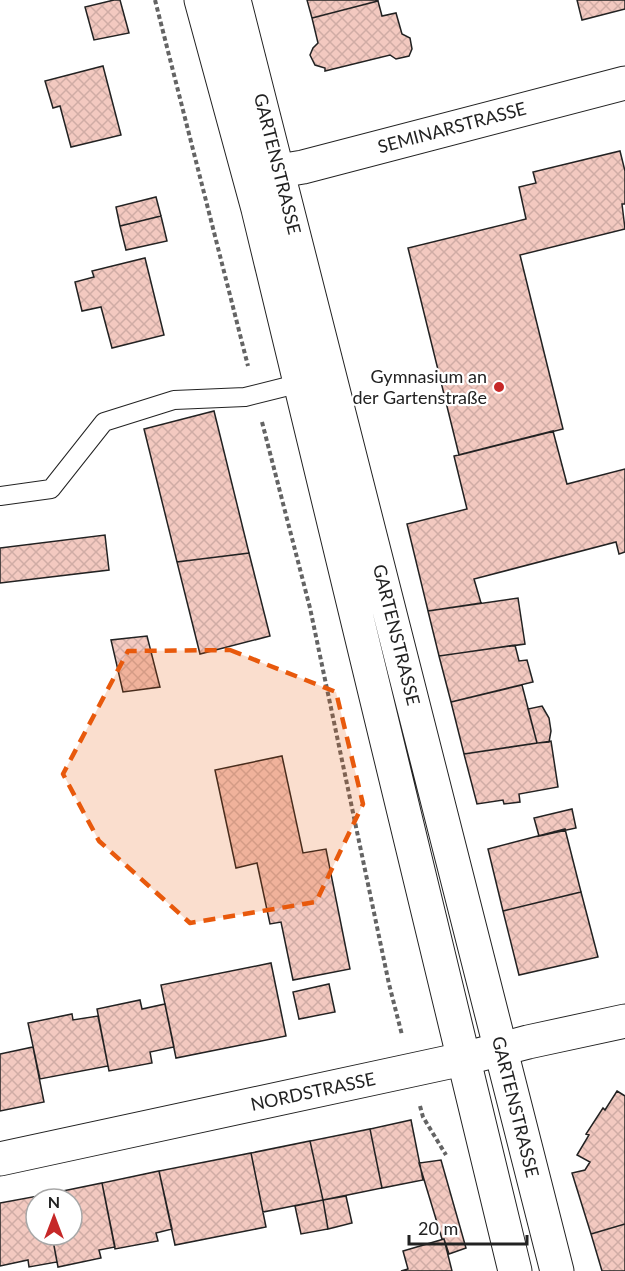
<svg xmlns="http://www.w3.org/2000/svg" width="625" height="1271" font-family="Lato,sans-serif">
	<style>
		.building { fill: url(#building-cross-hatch); stroke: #222; stroke-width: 1.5 }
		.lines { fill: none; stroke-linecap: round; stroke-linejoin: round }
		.service-casing { stroke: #222; stroke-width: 20 }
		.minor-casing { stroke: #222; stroke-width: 35 }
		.tertiary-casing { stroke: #222; stroke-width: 35 }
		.secondary-casing { stroke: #222; stroke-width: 35 }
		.primary-casing { stroke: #222; stroke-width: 35 }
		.path { stroke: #646464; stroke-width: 4; stroke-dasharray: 4.5 3; stroke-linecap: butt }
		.service { stroke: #fff; stroke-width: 18 }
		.minor { stroke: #fff; stroke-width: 33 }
		.tertiary { stroke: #fff; stroke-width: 33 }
		.secondary { stroke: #fff; stroke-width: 33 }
		.primary { stroke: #fff; stroke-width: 33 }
		.marked { fill: #e8590c; fill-opacity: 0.2; stroke: #e8590c; stroke-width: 4.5; stroke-dasharray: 12 8; stroke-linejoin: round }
		.poi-dot { fill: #c62828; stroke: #fff; stroke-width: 2 }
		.labels { text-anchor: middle; stroke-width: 4.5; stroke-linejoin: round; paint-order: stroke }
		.street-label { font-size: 18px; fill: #222; stroke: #fff }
		.poi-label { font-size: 18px; fill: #222; stroke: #fff; text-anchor: end }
	</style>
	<defs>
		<pattern id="building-cross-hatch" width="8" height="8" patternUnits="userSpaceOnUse" patternTransform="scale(1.5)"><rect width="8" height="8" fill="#f3c9c0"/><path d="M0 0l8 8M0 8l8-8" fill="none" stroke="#d0aca5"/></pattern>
	</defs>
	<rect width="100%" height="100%" fill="#fff"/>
	<!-- building -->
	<path class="building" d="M114 0H120L129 33 94 40 85 7Z
		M307 0H378V1L312 18Z
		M577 0H625V9L582 20Z
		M378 1 382 16 396 13 402 34 410 38 412 49 409 56 396 59 390 55 325 71V68L315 65 310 55 313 48 318 43 312 18Z
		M103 66 121 135 71 147 60 106 53 108 45 81Z
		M620 151 625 171V204H622L625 229 520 255 563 429 459 455 408 248 526 219 519 187 536 183 533 172Z
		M156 197 161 216 120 226 116 207Z
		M161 216 167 241 126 250 120 226Z
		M145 258 164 335 112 348 101 307 82 311 75 282 94 277 92 271Z
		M214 411 249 553 177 562 144 429Z
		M553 431 567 484 625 469V552L619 554 616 542 474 579 481 603 428 611 407 524 467 509 454 456Z
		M105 535 109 570 0 583V548Z
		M249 553 270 636 200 654 177 562Z
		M518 598 525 644 439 656 428 611Z
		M147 636 160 687 123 692 111 640Z
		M515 645 519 661 527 660 533 682 451 702 439 656Z
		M522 685 537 743 464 754 451 702Z
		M542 706 549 718 551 731 549 742 537 743 528 709Z
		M551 741 558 787 519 794 520 802 504 804 503 800 477 804 464 754Z
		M282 756 303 853 326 849 350 969 293 980 281 922 270 924 257 863 236 868 215 770Z
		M572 809 576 828 539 836 534 818Z
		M565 829 581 892 503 911 488 849Z
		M581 892 598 957 519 975 503 911Z
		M271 963 286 1036 176 1058 161 985Z
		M329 984 335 1012 299 1019 293 992Z
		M140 1000 142 1009 165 1004 174 1047 150 1052 152 1063 109 1071 97 1009Z
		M72 1014 73 1020 98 1016 108 1066 40 1079 28 1023Z
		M33 1047 44 1102 0 1111V1054Z
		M617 1091 625 1096V1224L591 1234 572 1173 585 1170 590 1162 577 1155 589 1135 586 1134 603 1108 605 1110Z
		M411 1120 423 1180 382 1188 370 1129Z
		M370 1129 382 1188 323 1200 310 1141Z
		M310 1141 323 1200 263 1212 251 1153Z
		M251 1153 266 1227 175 1245 159 1171Z
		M441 1160 466 1248 449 1254 444 1239H442L419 1163Z
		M159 1171 172 1229 156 1233 158 1241 115 1249 102 1183Z
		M102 1183 115 1247 99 1250 101 1258 58 1267 52 1235H72V1199H44L43 1195Z
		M43 1195 44 1199H36V1235H52L57 1262 29 1267 28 1260 0 1266V1203Z
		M346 1196 352 1223 328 1229 323 1200Z
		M323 1200 328 1229 301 1234 295 1206Z
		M625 1224V1271H602L591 1234Z
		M444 1239 452 1271H401L408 1269 403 1251Z"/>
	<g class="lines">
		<!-- service casing -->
		<g class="service-casing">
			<path id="service" d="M0 496 51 489 104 422 174 400 245 397 301 383"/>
		</g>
		<!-- minor casing -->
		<g class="minor-casing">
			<path id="minor" d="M279 171 303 167 625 83"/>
		</g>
		<!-- tertiary casing -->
		<g class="tertiary-casing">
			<path id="tertiary" d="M0 1159 463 1059"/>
		</g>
		<!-- secondary casing -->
		<g class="secondary-casing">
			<path id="secondary" d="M463 1059 528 1042 625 1021"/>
		</g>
		<!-- primary casing -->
		<g class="primary-casing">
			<path id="primary" d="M201 0 258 209 515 1271
				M234 0 557 1271"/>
		</g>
		<!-- path -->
		<path class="path" d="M155 0 248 366
			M262 422 310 608 389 984 402 1035
			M420 1106 423 1117 446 1155"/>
		<!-- service -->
		<use href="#service" class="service"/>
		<!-- minor -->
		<use href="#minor" class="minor"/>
		<!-- tertiary -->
		<use href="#tertiary" class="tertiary"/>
		<!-- secondary -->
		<use href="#secondary" class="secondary"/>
		<!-- primary -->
		<use href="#primary" class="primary"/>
	</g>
	<!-- marked area -->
	<path class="marked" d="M230 650 336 692 363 804 316 902 190 923 99 841 63 774 128 651Z"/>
	<!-- markers -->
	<circle class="poi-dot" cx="499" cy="387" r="6"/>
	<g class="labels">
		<!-- street labels -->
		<g class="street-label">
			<text transform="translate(452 128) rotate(-15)" y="6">SEMINARSTRASSE</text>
			<text transform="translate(277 164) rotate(76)" y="6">GARTENSTRASSE</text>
			<text transform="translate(396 635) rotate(76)" y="6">GARTENSTRASSE</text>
			<text transform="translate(313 1092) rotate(-12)" y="6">NORDSTRASSE</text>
			<text transform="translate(515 1107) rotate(76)" y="6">GARTENSTRASSE</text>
		</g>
		<!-- poi labels -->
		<g class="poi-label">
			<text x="487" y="383">Gymnasium an<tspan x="487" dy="21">der Gartenstraße</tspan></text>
		</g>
	</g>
	<!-- north arrow -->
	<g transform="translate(54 1217)"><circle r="28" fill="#ffffff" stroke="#a7a7a7" stroke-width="1.5"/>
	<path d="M0-4.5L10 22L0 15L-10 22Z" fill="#c62828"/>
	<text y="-9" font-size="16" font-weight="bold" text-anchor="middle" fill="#222222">N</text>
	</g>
	<!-- scale -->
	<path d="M409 1235v9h118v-9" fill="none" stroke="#222222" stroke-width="3"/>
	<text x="418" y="1235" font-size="18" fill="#222222" stroke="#ffffff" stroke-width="4.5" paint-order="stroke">20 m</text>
</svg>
